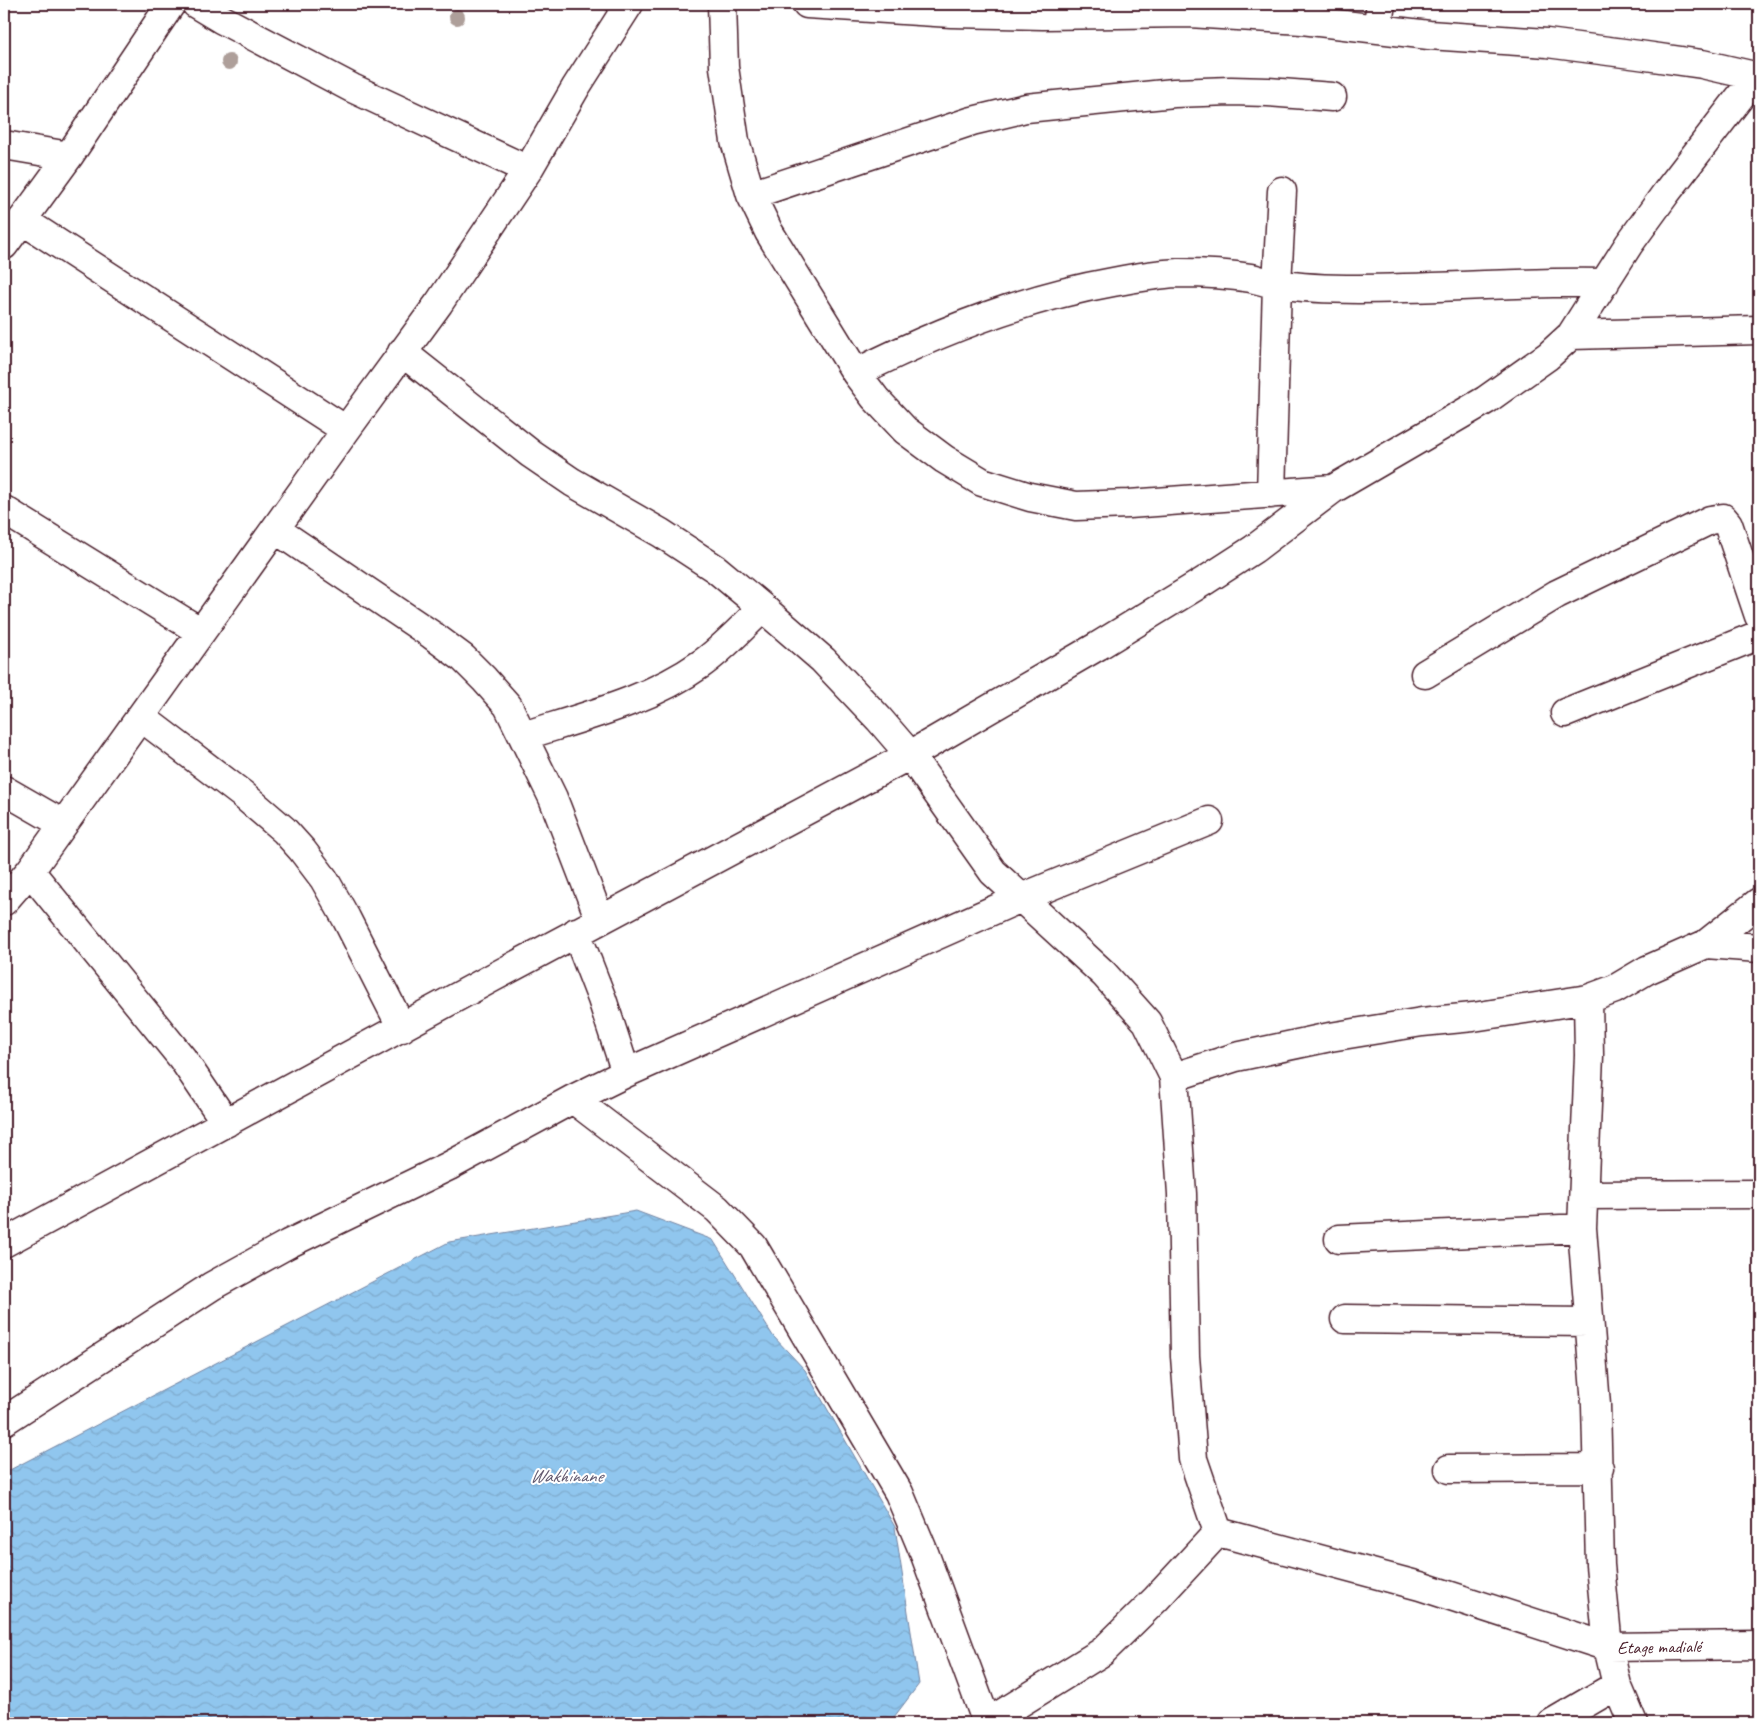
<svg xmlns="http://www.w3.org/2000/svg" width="1763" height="1727" font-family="Caveat,sans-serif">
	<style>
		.water { fill: url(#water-waves); stroke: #7483a0 }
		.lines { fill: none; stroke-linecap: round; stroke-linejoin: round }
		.minor-casing { stroke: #4a1f2b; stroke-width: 31 }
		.minor { stroke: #fff; stroke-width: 28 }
		.tree { fill: #ae9f9a }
		.labels { text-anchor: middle; stroke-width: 4; stroke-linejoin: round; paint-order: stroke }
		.street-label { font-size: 18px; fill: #4a1f2b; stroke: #fff }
		.water-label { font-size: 19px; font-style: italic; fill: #62596f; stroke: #fff }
	</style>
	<defs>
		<pattern id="water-waves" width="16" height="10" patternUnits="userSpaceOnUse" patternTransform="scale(1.25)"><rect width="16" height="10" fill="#90c6ee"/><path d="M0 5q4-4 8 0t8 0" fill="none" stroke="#7eaacc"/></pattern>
	</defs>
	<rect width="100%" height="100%" fill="#fff"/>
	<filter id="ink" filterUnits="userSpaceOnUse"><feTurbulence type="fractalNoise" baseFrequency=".02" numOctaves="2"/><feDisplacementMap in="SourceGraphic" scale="10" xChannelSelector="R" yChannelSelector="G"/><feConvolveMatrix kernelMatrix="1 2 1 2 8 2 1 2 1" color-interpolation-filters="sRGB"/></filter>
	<g filter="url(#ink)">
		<!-- water -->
		<path class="water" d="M636 1211 713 1240 773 1336 805 1370 895 1527 919 1684 891 1721 888 1723H4V1473L449 1242Z"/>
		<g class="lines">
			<!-- minor casing -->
			<g class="minor-casing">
				<path id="minor" d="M196 4 221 19 352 88 528 170
					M722 4 724 67 735 141 751 195 769 232 856 373 875 398 905 430 944 459 982 482 1030 497 1076 506 1129 504 1333 489
					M807 4 951 13 1043 15 1189 13 1302 20 1429 35 1547 43 1639 55 1702 64 1759 77
					M1377 29 1381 4
					M4 145 69 156
					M751 195 972 121 1026 108 1174 93 1231 91 1268 92 1332 97
					M22 220 346 430
					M4 245 69 156 171 4
					M1571 335 1759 330
					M402 352 531 454 572 482 661 533 716 569 763 608 823 660 879 719 910 755 993 872 1104 974 1147 1022 1174 1077 1182 1194 1185 1356 1193 1459 1218 1532
					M856 373C937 332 1023 298 1113 282 1134 278 1156 274 1178 273 1202 273 1227 274 1251 278 1260 280 1268 283 1277 284 1303 288 1331 289 1358 289 1440 289 1522 281 1605 283
					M1271 494 1277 284 1282 191
					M4 510 201 632
					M275 529 432 635 463 658 484 679 508 706 553 798 600 920
					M1425 674 1557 594 1710 520 1723 518 1728 524 1759 616
					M1565 713 1759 635
					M141 717 242 794 284 830 302 850 324 879 346 918 402 1028
					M523 736C583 717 649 701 701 664 723 649 743 626 763 608
					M4 790 63 824
					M30 871 182 1058 226 1123
					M4 901 30 871 346 430 439 303 528 170 576 87 629 4
					M1706 944 1759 948
					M626 1073 1021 898 1209 821
					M1174 1077 1236 1057 1330 1037 1422 1022 1473 1017 1588 999
					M573 1099 626 1073 602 999 576 932
					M1584 1195 1759 1194
					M1339 1239 1582 1228
					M4 1243 492 978 910 755 1098 646 1206 580 1254 549 1333 489 1486 400 1548 356 1571 335 1629 244 1666 193 1743 93 1759 78
					M1345 1319 1589 1322
					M4 1421 212 1286 288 1244 449 1166 573 1099 717 1209 753 1246 899 1493 925 1555 987 1723
					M1449 1469 1599 1468
					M987 1723 1102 1652 1156 1599 1218 1532 1420 1586 1608 1647 1759 1645
					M1552 1723 1617 1685
					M1633 1723 1617 1685 1608 1647 1600 1565 1596 1405 1582 1228 1589 1055 1588 999 1615 989 1647 970 1706 944 1759 902"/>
			</g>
			<!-- minor -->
			<use href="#minor" class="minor"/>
		</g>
		<!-- trees -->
		<g class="tree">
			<circle cx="457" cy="17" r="8"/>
			<circle cx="229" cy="62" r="8"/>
		</g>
	</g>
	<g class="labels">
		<!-- street labels -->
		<g class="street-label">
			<text transform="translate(1659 1647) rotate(-1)" y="6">Etage madialé</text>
		</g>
		<!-- water labels -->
		<g class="water-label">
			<text x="566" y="1482">Wakhinane</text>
		</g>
	</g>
	<!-- margin -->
	<rect width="1763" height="1727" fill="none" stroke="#fff" stroke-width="20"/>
	<rect x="10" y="10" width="1743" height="1707" fill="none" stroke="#4a1f2b" stroke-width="2" filter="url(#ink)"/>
</svg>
